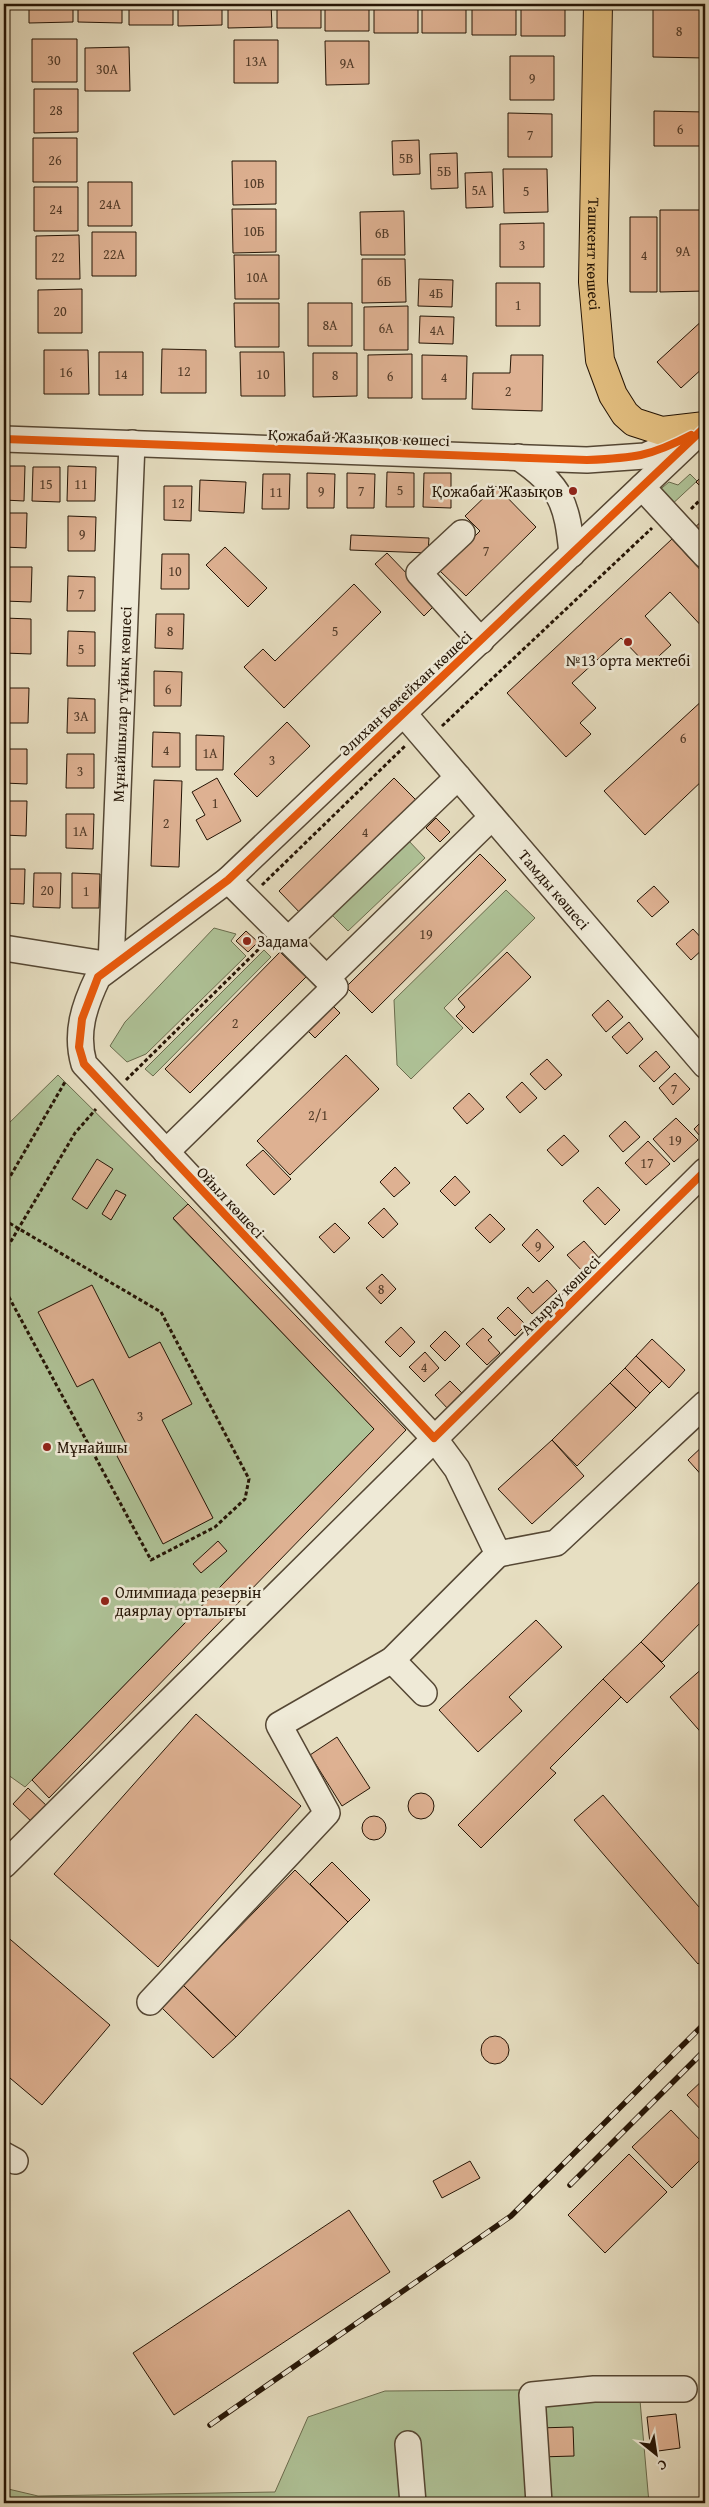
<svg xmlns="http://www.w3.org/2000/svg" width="709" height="2507" font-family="'Gentium Book Plus',serif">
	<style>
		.green { fill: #afc398; stroke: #6a6c4e }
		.building { fill: #deb192; stroke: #241405 }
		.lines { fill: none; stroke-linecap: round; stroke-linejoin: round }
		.minor-casing { stroke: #554734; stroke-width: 28 }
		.major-casing { stroke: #241405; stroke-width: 30 }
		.path { stroke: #241405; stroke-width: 3; stroke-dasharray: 4 2.5; stroke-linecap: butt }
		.minor { stroke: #efead7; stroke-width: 25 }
		.major { stroke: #e4c081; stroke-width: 28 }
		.rail-casing { stroke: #241405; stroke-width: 5.5 }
		.rail { stroke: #efead7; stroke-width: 4; stroke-dasharray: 11; stroke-linecap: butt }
		.cycleway-casing { stroke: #efead7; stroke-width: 11 }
		.cycleway { stroke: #e8590c; stroke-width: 8 }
		.poi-dot { fill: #8f2418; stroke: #efead7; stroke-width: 2 }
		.labels { text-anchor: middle; stroke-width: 5; stroke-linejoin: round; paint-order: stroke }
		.number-label { font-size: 14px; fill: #523b28 }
		.street-label { font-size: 16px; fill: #241405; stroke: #efead7 }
		.poi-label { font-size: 16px; fill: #241405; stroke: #efead7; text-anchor: start }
	</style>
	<rect width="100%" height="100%" fill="#e7dfc2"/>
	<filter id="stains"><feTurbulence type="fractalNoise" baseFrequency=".004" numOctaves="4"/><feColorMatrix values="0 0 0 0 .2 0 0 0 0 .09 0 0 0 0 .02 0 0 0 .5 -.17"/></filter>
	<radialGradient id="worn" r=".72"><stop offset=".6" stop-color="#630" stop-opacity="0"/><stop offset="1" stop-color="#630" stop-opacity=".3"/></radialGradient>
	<!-- green -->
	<path class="green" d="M690 474 697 481 668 508 657 492 669 482 678 485Z
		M408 840 425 858 348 931 331 914Z
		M506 890 535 918 444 1008 463 1028 411 1079 397 1065 394 1000Z
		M214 928 236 934 231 941 246 956 146 1054 127 1062 110 1046 125 1022Z
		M264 950 271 957 153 1076 145 1069Z
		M58 1075 188 1204 173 1219 374 1429 25 1787 4 1772V1128Z
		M639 2389 649 2503H4V2488L38 2496 275 2492 308 2417 385 2391Z"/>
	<!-- building -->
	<path class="building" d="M29 4H73V22L29 23Z
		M78 4H122V23L78 22Z
		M129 4H173V25H129Z
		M178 4H222V25L178 26Z
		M228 4H271L272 27 228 28Z
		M277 4H321V28H277Z
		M325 4H369V31H325Z
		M374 4H418V33H374Z
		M422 4H466V33H422Z
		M472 4H516V35H472Z
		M521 4H565V36H521Z
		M653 4H705V58L653 57Z
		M32 39H77V82H32Z
		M234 40H278V83H234Z
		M325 41H369V84L326 85Z
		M129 47 130 91H85V48Z
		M510 56H554V100H510Z
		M34 89H78V132L34 133Z
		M654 111 705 112V146H654Z
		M508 113 552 114V157H508Z
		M33 138H77V182H33Z
		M419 140 420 174 393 175 392 141Z
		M457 153 458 188 431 189 430 154Z
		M232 161H276V204L233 205Z
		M503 169H547L548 212 504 213Z
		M492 172 493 207 466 208 465 173Z
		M88 182H132V226H88Z
		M34 187H78V231H34Z
		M232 209H276V252L233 253Z
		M660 210H705V291L660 292Z
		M404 211 405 255H361L360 212Z
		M630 217H657V292H630Z
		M544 223V267H500V224Z
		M92 232H136V276H92Z
		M79 235 80 279H36V236Z
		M234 255H279V299H235Z
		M362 259H405L406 302 362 303Z
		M419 279 453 280 452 307 418 306Z
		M496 283H540V326H496Z
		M82 289V333H38V290Z
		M234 303H279V347H235Z
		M308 303H352V346H308Z
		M408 306V350H364V307Z
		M420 316 454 317 453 344 419 343Z
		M705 318V366L681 388 657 362Z
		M162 349 206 350V393H161Z
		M44 350H88L89 394H44Z
		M99 352H143V395H99Z
		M240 352H284L285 396H241Z
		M313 353H357V396L313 397Z
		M412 354V398H368V355Z
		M422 355 467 356 466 399H422Z
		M511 355H543L542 411 472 409 473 373H510Z
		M4 466H25L24 501 4 500Z
		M68 466 96 467 95 501H67Z
		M33 467H60V502L32 501Z
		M387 472 414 473V507H386Z
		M307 473 335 474 334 508H307Z
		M347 473 375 474 374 508H347Z
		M424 473H451V508L423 507Z
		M705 473V489L704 490 696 482Z
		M263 474H290L289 509H262Z
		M200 480 246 482 244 513 199 511Z
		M164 486H192L191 521 164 520Z
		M496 486 536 527 466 596 440 571 480 531 465 516Z
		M4 513H27L26 548 4 547Z
		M68 516 96 517 95 551H68Z
		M705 518V547L691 531Z
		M351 535 429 538 428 553 350 550Z
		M672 539 705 575V630L670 592 645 616 671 645 648 666 621 638 572 683 596 708 580 723 591 734 566 757 507 693Z
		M225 547 267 588 248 607 206 565Z
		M387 553 436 604 424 616 375 564Z
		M162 554H189V589H161Z
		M4 567H32L31 602 4 601Z
		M68 576 95 577V611H67Z
		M354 584 381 612 284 708 244 667 263 649 275 661Z
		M156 614H184L183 649 155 648Z
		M4 618 31 619V654L4 653Z
		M68 631 95 632V666H67Z
		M154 671 182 672 181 706H154Z
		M4 688H29L28 723H4Z
		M68 698 95 699V733H67Z
		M705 698V778L645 835 604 791Z
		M287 722 310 746 257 797 234 774Z
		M153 732 180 733V767H152Z
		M196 735 224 736 223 770H196Z
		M4 749H27V784L4 783Z
		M67 754H94V788H66Z
		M217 778 241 821 207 840 196 820 205 815 192 792Z
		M394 778 420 804 304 917 279 891Z
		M154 780 182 781 179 867 151 866Z
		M4 801H27L26 836 4 835Z
		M66 814H94L93 849 66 848Z
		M436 818 450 832 440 842 426 828Z
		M480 854 506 880 372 1013 346 987Z
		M4 869H25L24 904 4 903Z
		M34 873H61L60 908 33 907Z
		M72 873 100 874 99 908H72Z
		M654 886 669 902 652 917 637 901Z
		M693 929 705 942V947L691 960 676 944Z
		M246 931 258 942 248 952 236 941Z
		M280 952 306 977 190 1093 165 1069Z
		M507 952 531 977 473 1033 456 1016 465 1007 458 999Z
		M608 1000 623 1017 606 1032 592 1015Z
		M331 1004 340 1013 315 1038 306 1029Z
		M629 1022 643 1039 627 1054 612 1037Z
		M656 1051 670 1067 654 1082 639 1066Z
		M346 1055 379 1089 290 1175 257 1141Z
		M547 1059 562 1075 545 1090 530 1074Z
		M675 1073 690 1089 673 1105 659 1088Z
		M522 1082 537 1098 520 1113 506 1097Z
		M469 1093 484 1109 467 1124 453 1108Z
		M676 1118 698 1140 674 1162 653 1139Z
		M705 1118V1142L694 1129Z
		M625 1121 640 1137 623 1152 609 1136Z
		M564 1135 579 1151 562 1166 547 1150Z
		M648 1141 670 1164 646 1185 625 1163Z
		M263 1150 291 1179 274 1195 246 1165Z
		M97 1159 113 1169 87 1209 72 1199Z
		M395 1167 410 1183 394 1197 380 1182Z
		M455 1176 470 1192 455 1206 440 1191Z
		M598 1187 620 1210 605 1225 583 1201Z
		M116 1190 126 1195 111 1220 102 1214Z
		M188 1204 406 1430 49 1798 32 1780 374 1429 173 1218Z
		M384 1208 398 1224 383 1238 368 1223Z
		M490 1214 505 1229 490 1243 475 1228Z
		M335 1223 350 1238 334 1253 319 1237Z
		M537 1229 554 1247 539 1262 522 1245Z
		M584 1241 600 1259 584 1273 567 1255Z
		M382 1274 396 1289 381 1304 366 1288Z
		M547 1280 557 1291 532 1314 517 1298 528 1287 533 1293Z
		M92 1285 129 1358 160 1342 192 1404 162 1420 213 1518 163 1544 117 1456 127 1446 93 1379 77 1387 38 1312Z
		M508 1307 526 1325 515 1336 497 1318Z
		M401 1327 415 1342 400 1357 385 1342Z
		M483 1328 492 1337 488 1340 500 1353 487 1365 466 1344Z
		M445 1331 460 1346 445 1361 430 1346Z
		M652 1339 685 1370 669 1388 636 1356Z
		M425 1352 439 1368 424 1382 409 1367Z
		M636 1356 662 1381 650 1393 625 1368Z
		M625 1368 650 1393 636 1408 610 1383Z
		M450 1381 464 1395 449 1410 435 1395Z
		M610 1383 636 1408 577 1466 552 1440Z
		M552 1440 584 1476 532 1524 498 1489Z
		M705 1444V1479L688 1460Z
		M218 1541 227 1551 201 1573 193 1564Z
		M705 1576V1618L662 1662 641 1642Z
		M536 1620 562 1647 509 1697 522 1711 478 1752 439 1710Z
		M641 1642 665 1666 627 1703 603 1679Z
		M705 1666V1737L670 1697Z
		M603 1679 621 1697 550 1768 556 1773 481 1848 458 1825Z
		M196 1714 301 1806 158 1967 54 1874Z
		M337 1737 370 1788 342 1806 310 1755Z
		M28 1788 49 1808 34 1824 13 1804Z
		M408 1806a13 13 0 1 1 26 0a13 13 0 1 1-26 0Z
		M603 1795 705 1914V1958L698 1964 574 1820Z
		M362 1828a12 12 0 1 1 24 0a12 12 0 1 1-24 0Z
		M332 1862 370 1900 348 1922 310 1884Z
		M295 1870 348 1922 236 2037 183 1985Z
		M4 1934 110 2025 42 2105 4 2073Z
		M183 1985 236 2037 213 2058 162 2008Z
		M481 2050a14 14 0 1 1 28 0a14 14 0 1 1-28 0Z
		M705 2078V2114L687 2095Z
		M671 2110 705 2145V2155L672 2188 632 2147Z
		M629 2154 667 2192 605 2253 568 2215Z
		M470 2161 480 2178 442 2198 433 2181Z
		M349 2210 390 2272 174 2415 133 2353Z
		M676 2414 680 2448 651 2452 647 2417Z
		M573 2427 574 2456 539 2457 538 2428Z
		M578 2499V2503H543V2500Z"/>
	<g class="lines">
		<!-- minor casing -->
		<g class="minor-casing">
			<g id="minor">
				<path d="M4 439 587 460 645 456 682 439"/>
				<path d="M518 457C562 487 567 503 572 554"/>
				<path d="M642 487 705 555"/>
				<path d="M462 533 419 573 481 641"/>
				<path id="s1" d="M404 714 705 1065"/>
				<path d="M288 940 458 777"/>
				<path d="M4 948 111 965"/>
				<path id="s2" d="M111 965 132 443"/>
				<path d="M327 978 492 817"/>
				<path d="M166 1152 335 987 228 880"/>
				<path d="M498 1554 556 1543 705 1404"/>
				<path d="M392 1660 424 1693"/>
				<path d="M4 1865 705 1171"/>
				<path d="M150 2002 327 1813 279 1725 392 1660 498 1554 457 1469 434 1438 84 1064C75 1033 84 1006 98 977L228 880 705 427"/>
				<path d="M4 2155 15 2161"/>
				<path d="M408 2444 413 2503"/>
				<path d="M539 2503 532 2395 594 2389H684"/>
			</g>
		</g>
		<!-- major casing -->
		<g class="major-casing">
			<g id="major">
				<path id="s3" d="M598 4 593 282 600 360 613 395 625 414 634 422 662 431 705 426"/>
			</g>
		</g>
		<!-- path -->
		<path class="path" d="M691 509 705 495
			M442 726 652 528
			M262 885 405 746
			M126 1080 264 944
			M4 1187 65 1082
			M4 1220 161 1312 249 1479 245 1499 215 1527 151 1560 4 1288
			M4 1253 75 1133 96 1109"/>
		<!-- minor -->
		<use href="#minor" class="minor"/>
		<!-- major -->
		<use href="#major" class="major"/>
		<!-- rail casing -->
		<g class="rail-casing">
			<path id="rail" d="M570 2185 705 2050
				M210 2425 511 2216 705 2023"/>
		</g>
		<!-- rail -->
		<use href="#rail" class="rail"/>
		<!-- cycleway casing -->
		<g class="cycleway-casing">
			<path id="cycleway" d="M705 427 228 880 98 977 82 1019 79 1047 84 1064 434 1438 705 1171
				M4 439 587 460C634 458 649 457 691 435"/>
		</g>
		<!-- cycleway -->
		<use href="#cycleway" class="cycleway"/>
	</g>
	<!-- markers -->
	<g class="poi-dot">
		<circle cx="573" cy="491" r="5"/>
		<circle cx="628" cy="642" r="5"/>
		<circle cx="247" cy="941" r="5"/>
		<circle cx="47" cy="1447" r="5"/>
		<circle cx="105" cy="1601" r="5"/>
	</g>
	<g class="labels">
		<!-- number labels -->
		<g class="number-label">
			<text x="679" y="36">8</text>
			<text x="54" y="65">30</text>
			<text x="256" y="66">13А</text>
			<text x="347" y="68">9А</text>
			<text x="107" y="74">30А</text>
			<text x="532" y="83">9</text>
			<text x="56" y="115">28</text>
			<text x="680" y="134">6</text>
			<text x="530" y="140">7</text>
			<text x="406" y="163">5В</text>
			<text x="55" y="165">26</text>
			<text x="444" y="176">5Б</text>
			<text x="254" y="188">10В</text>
			<text x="479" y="195">5А</text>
			<text x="526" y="196">5</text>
			<text x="110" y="209">24А</text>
			<text x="56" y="214">24</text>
			<text x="254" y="236">10Б</text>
			<text x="382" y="238">6В</text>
			<text x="522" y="250">3</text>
			<text x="683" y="256">9А</text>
			<text x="114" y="259">22А</text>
			<text x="644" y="260">4</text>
			<text x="58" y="262">22</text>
			<text x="257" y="282">10А</text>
			<text x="384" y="286">6Б</text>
			<text x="436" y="298">4Б</text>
			<text x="518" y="310">1</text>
			<text x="60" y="316">20</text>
			<text x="330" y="330">8А</text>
			<text x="386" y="333">6А</text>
			<text x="437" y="335">4А</text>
			<text x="184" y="376">12</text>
			<text x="66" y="377">16</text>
			<text x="121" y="379">14</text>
			<text x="263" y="379">10</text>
			<text x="335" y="380">8</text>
			<text x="390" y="381">6</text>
			<text x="444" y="382">4</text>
			<text x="508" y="396">2</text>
			<text x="46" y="489">15</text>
			<text x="81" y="489">11</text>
			<text x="400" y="495">5</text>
			<text x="321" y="496">9</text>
			<text x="361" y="496">7</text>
			<text x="276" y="497">11</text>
			<text x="178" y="508">12</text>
			<text x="82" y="539">9</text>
			<text x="486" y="556">7</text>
			<text x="175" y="576">10</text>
			<text x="81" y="599">7</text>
			<text x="170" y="636">8</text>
			<text x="335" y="636">5</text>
			<text x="81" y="654">5</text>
			<text x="168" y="694">6</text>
			<text x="81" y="721">3А</text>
			<text x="683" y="743">6</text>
			<text x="166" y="755">4</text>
			<text x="210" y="758">1А</text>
			<text x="272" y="765">3</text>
			<text x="80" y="776">3</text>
			<text x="215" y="808">1</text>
			<text x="166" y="828">2</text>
			<text x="80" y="836">1А</text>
			<text x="365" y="837">4</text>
			<text x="47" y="895">20</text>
			<text x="86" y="896">1</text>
			<text x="426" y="939">19</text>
			<text x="235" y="1028">2</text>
			<text x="674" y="1094">7</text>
			<text x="318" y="1120">2/1</text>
			<text x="675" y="1145">19</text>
			<text x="647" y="1168">17</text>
			<text x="538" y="1251">9</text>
			<text x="381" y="1294">8</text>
			<text x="424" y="1372">4</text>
			<text x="140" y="1421">3</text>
		</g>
		<!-- street labels -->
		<g class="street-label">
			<text dy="6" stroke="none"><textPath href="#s3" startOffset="250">Ташкент көшесі</textPath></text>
			<text transform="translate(359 437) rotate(2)" y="6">Қожабай Жазықов көшесі</text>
			<text transform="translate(405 693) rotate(-43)" y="6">Әлихан Бөкейхан көшесі</text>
			<text dy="6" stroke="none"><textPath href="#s2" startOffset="261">Мұнайшылар тұйық көшесі</textPath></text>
			<text dy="6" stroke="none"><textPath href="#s1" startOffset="231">Тамды көшесі</textPath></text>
			<text transform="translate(231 1202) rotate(47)" y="6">Ойыл көшесі</text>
			<text transform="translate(560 1295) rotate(-45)" y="6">Атырау көшесі</text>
		</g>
		<!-- poi labels -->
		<g class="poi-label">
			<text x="563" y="497" text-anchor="end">Қожабай Жазықов</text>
			<text x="628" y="666" text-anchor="middle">№13 орта мектебі</text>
			<text x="257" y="947">Задама</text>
			<text x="57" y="1453">Мұнайшы</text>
			<text x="115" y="1598">Олимпиада резервін<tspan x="115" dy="18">даярлау орталығы</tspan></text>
		</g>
	</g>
	<!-- margin -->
	<rect width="709" height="2507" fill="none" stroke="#e7dfc2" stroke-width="20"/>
	<rect x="5" y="5" width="699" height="2497" fill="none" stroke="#241405" stroke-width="2.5"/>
	<rect x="10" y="10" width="689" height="2487" fill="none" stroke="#241405"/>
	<!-- north arrow -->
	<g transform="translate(656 2454) rotate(150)" stroke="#efead7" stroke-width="4" paint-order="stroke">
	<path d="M0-4L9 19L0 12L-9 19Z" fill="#241405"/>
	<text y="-8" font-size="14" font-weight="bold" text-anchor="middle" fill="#241405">С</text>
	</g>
	<rect width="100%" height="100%" filter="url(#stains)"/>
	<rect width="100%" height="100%" fill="url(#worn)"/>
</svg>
